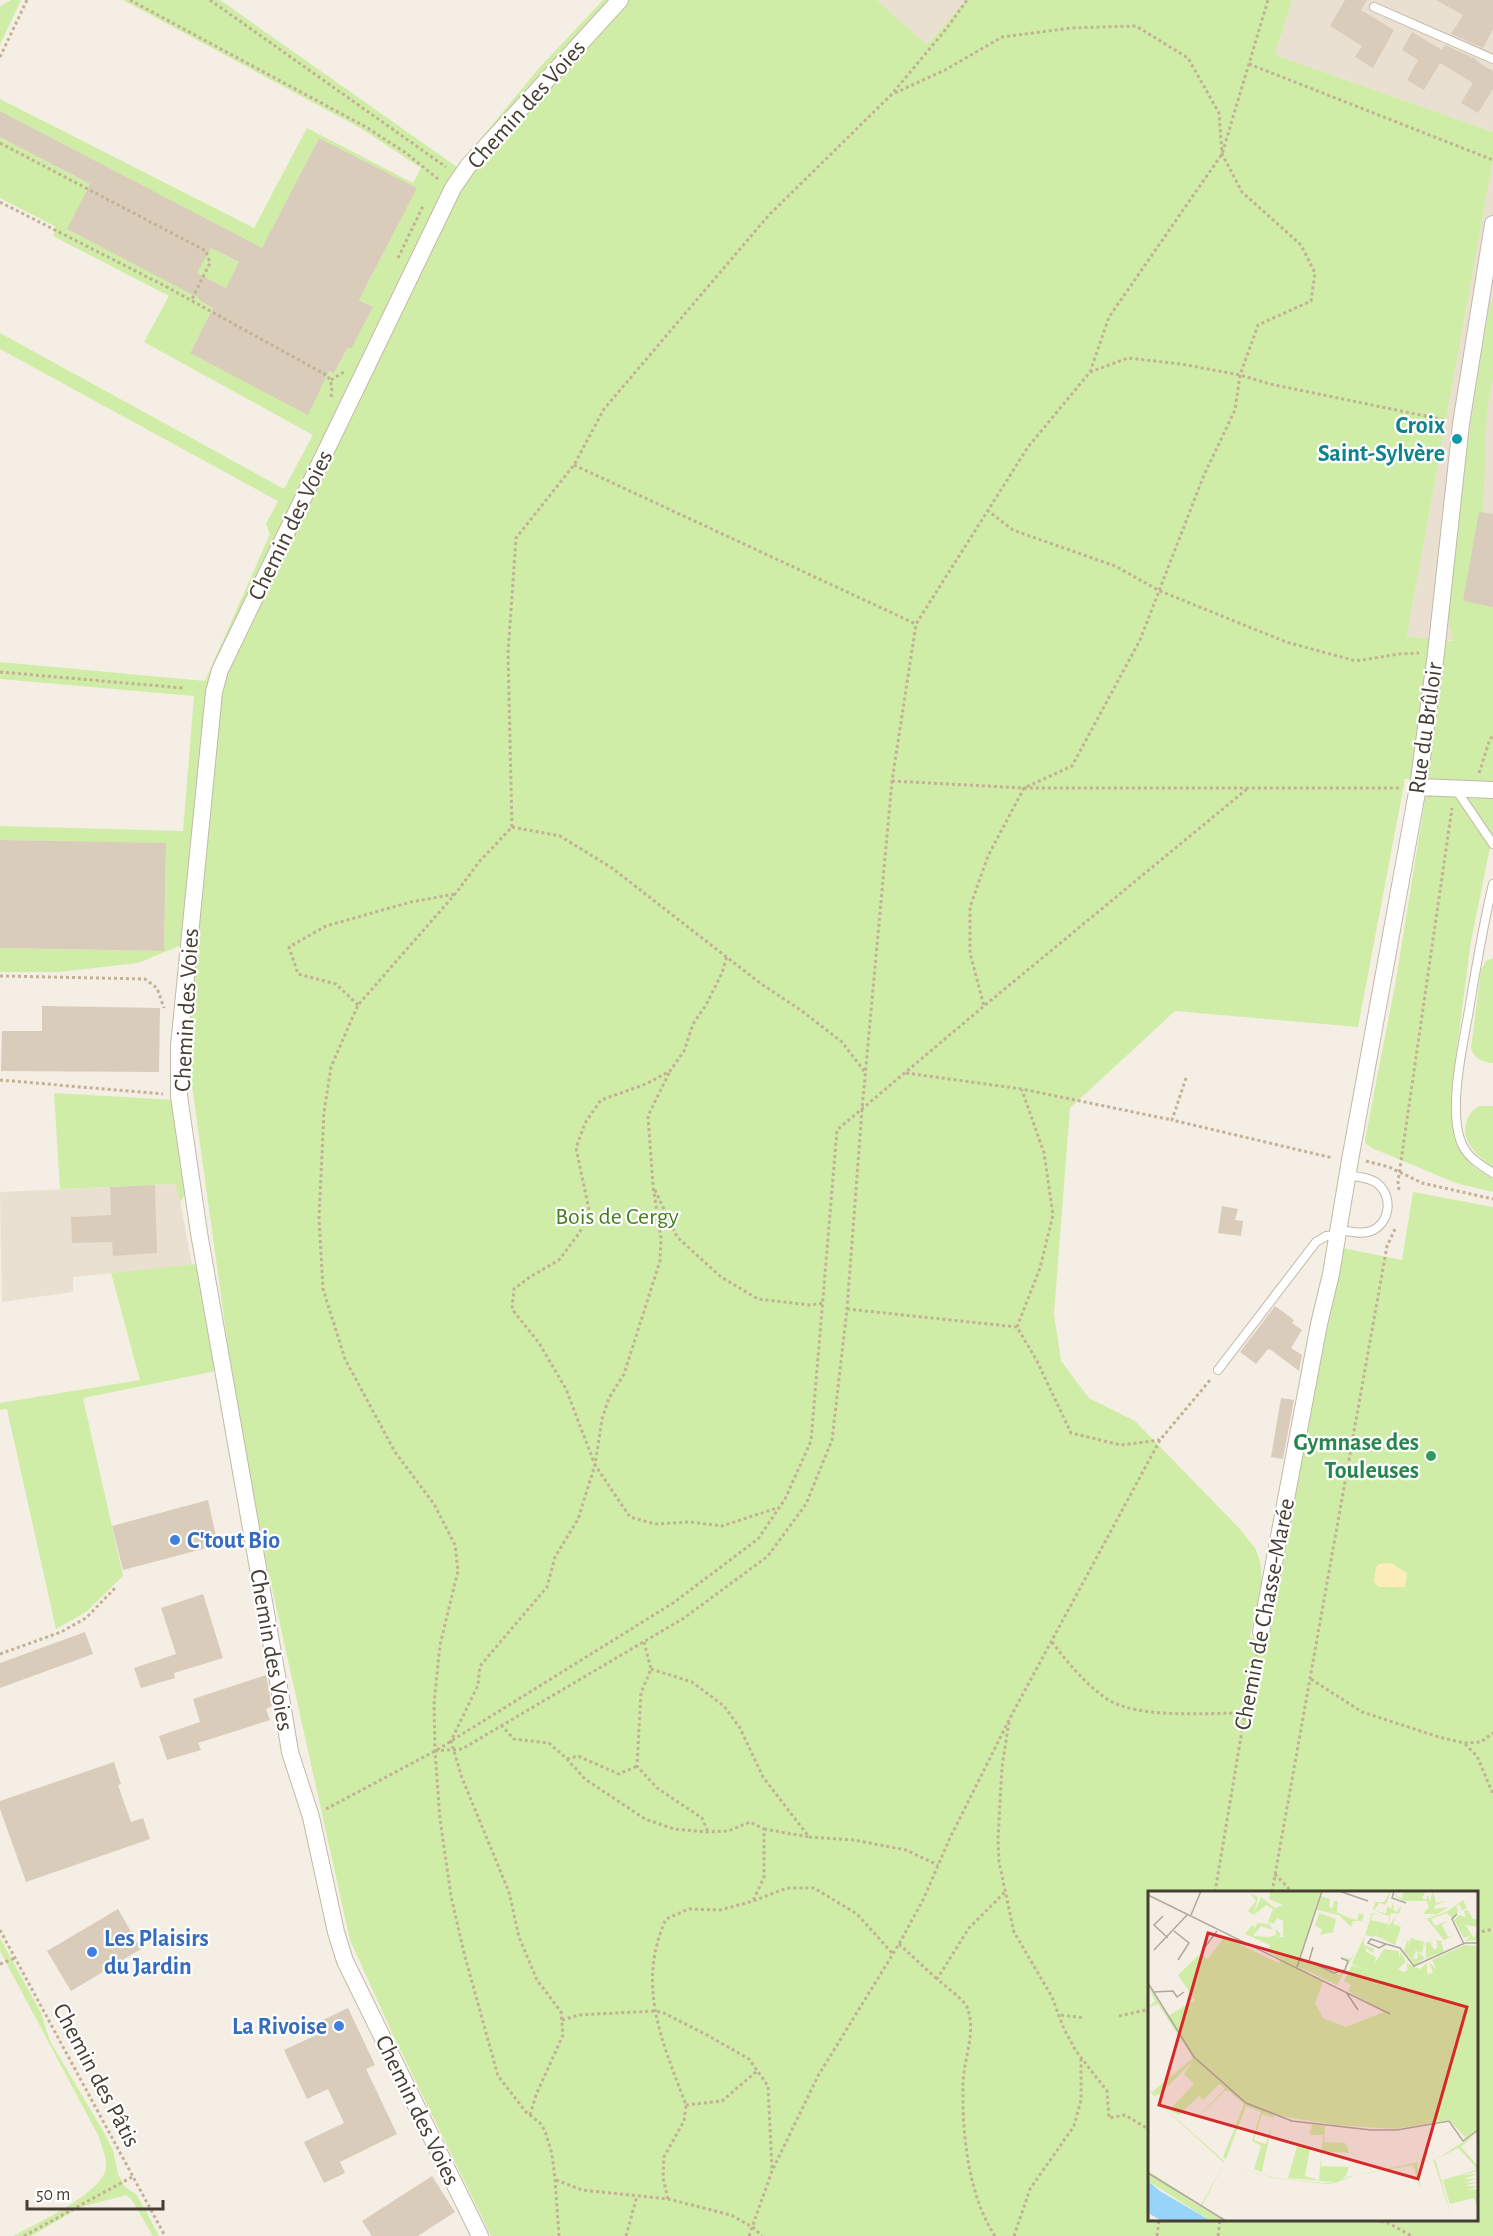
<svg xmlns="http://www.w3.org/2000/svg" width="1493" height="2236" font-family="'Alegreya Sans',sans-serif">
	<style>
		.residential { fill: #e9e0d1 }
		.green { fill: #d0eda7; fill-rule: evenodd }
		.sand { fill: #fdedba }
		.building { fill: #daccbb; fill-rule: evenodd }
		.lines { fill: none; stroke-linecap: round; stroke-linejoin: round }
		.lane-casing { stroke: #c3b9a8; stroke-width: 10 }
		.street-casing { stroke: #c3b9a8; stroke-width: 18 }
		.path { stroke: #c4b195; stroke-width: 3; stroke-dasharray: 3 3; stroke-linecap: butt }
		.lane { stroke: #fff; stroke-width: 8 }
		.street { stroke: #fff; stroke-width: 16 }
		.culture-dot { fill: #0f9aa8; stroke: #fff; stroke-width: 2 }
		.leisure-dot { fill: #2e9e5b; stroke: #fff; stroke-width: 2 }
		.shop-dot { fill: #3f7fe0; stroke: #fff; stroke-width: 2 }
		.labels { text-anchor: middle; stroke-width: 4.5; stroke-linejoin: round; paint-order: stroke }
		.street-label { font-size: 24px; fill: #473e33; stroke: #fff }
		.culture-label { font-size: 24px; font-weight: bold; fill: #0d838f; stroke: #fff; text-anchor: end }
		.park-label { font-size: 24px; fill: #477f20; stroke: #fff }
		.leisure-label { font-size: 24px; font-weight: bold; fill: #27864d; stroke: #fff; text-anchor: end }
		.shop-label { font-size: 24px; font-weight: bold; fill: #366cbe; stroke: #fff; text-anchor: start }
		.inset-road { fill: none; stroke: #afa89d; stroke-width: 1.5 }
		.view { fill: #d62828; fill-opacity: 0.15; stroke: #d62828; stroke-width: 3 }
		.inset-edge { fill: none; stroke: #473e33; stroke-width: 3 }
	</style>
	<rect width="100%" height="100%" fill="#f4eee4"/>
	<!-- residential -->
	<path class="residential" d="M877 0H966L927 45Z
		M1292 0H1493V132L1275 55Z
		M1493 160V644L1407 636Z
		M177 1184 192 1265 73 1277V1292L2 1302 0 1192Z"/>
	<!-- green -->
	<path class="green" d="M11 0H21L0 45V6Z
		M123 0H220L457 167 540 67 603 0H877L927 45 966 0H1292L1275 55 1493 132V160L1407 636 1453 641 1444 601 1483 344 1490 304 1493 298V377L1487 411 1483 512 1493 514V833L1471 941 1453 1079 1452 1120 1456 1140 1463 1155 1475 1168 1493 1179V1192L1456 1183 1372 1148 1366 1144 1365 1140 1396 980 1428 781 1405 779 1358 1027 1175 1011 1070 1108 1054 1314 1061 1361 1089 1398 1135 1421 1239 1528 1255 1548 1260 1561 1262 1581 1250 1637 1267 1642 1342 1248 1402 1260 1413 1192 1493 1207V2236H491L393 2035 350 1940 244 1462 188 1057 212 704 456 177 211 678 184 944 138 963 59 972H0V948L164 951 166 844 0 840V826L183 831 194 696 0 679V662L205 681 270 534 266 524 278 501 0 349V333L284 489 313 435 144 342 169 296 53 236 56 227 0 198V137L362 327 373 307 0 111V99L254 228 307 128 413 183 421 168 362 129ZM319 138 416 188 366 287 268 237ZM74 216 187 291 67 229ZM235 270 351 348 228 285ZM207 278 346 351 334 373 199 300ZM197 338 315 400 308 414 190 353ZM1150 1892H1476V2220H1150Z
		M1493 958V1063C1482 1062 1474 1059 1471 1048L1481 970 1486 961Z
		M54 1093 176 1100 187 1191 180 1202 176 1184 60 1189Z
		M1480 1106H1493V1168C1478 1156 1459 1141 1467 1120 1470 1113 1473 1109 1480 1106Z
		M197 1264 216 1371 83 1398 123 1576 86 1612 56 1629 7 1409 0 1410V1403L140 1380 111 1273Z
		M0 1938 41 2013 50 2041 102 2129 113 2150 118 2174 125 2187 137 2195 159 2236H153L132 2200 126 2195 81 2207 31 2236H13C34 2225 105 2192 106 2167 107 2157 101 2145 98 2135L0 1951Z"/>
	<!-- sand -->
	<path class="sand" d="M1391 1563 1407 1573 1405 1587H1379L1374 1582 1376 1567 1379 1564Z"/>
	<!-- building -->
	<path class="building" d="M1345 0H1367L1361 10 1394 30 1373 68 1355 57 1362 46 1330 26Z
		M1436 0H1493V29L1483 48 1451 34 1463 15Z
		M1412 32 1442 50 1445 45 1476 59V60L1481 64 1493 71V89L1478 113 1461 103 1473 83 1440 63 1424 90 1407 80 1418 60 1402 50Z
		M0 111 262 248 319 138 417 188 359 300 373 307 351 349 348 347 334 373 329 371 308 415 190 353 213 308 199 300V298L67 229 90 184 0 137ZM211 248 239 262 226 288 197 273Z
		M1479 512 1493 514V607L1463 601Z
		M0 840 166 843 164 951 0 948Z
		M42 1006 160 1008 159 1072 1 1071 2 1031H42Z
		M155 1185 157 1253 113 1256 112 1242 72 1243 71 1217 111 1215 110 1187Z
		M1222 1206 1238 1209 1235 1220 1243 1221 1241 1236 1218 1233Z
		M1275 1306 1294 1320 1292 1323 1302 1330 1291 1348 1302 1355 1299 1371 1271 1350 1268 1349 1256 1364 1240 1352Z
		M1281 1398 1294 1400 1283 1459 1271 1457Z
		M208 1500 218 1545 123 1570 112 1526Z
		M203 1594 223 1658 174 1673 175 1678 141 1688 134 1668 176 1654 161 1608Z
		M85 1632 93 1654 0 1688V1663Z
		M266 1675 272 1706 266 1709 270 1720 198 1743 201 1750 167 1760 159 1736 200 1722 193 1699Z
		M114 1762 121 1784 118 1785 131 1822 143 1818 150 1839 26 1882 0 1809V1801Z
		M118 1909 141 1949 71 1991 47 1951Z
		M348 2008 375 2065 366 2069 397 2134 340 2162 345 2173 324 2183 304 2142 344 2123 328 2089 307 2099 284 2050 327 2030 323 2020Z
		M432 2176 455 2212 418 2236H372L362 2221Z"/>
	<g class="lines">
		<!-- lane casing -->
		<g class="lane-casing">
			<path id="lane" d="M1374 7 1493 59
				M1455 788 1493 844
				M1493 884C1483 925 1476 968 1469 1010 1463 1045 1448 1108 1461 1142 1466 1156 1480 1165 1493 1173
				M1338 1230C1349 1231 1361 1235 1371 1231 1389 1224 1394 1198 1378 1184 1370 1177 1357 1177 1347 1175
				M1218 1370 1316 1242 1326 1236 1338 1235"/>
		</g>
		<!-- street casing -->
		<g class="street-casing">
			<path id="street" d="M1418 787 1493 790
				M1261 1632 1319 1324 1331 1274 1350 1160 1418 787 1436 653 1461 424 1493 224
				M480 2236 345 1961 336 1932 311 1817 290 1752 286 1727 199 1233 179 1096V1046L214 692 220 670 453 188 468 166 620 0"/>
		</g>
		<!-- path -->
		<path class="path" d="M130 0 366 127 406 153 438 179
			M210 0 446 167
			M0 57 27 0
			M1249 64 1493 160
			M895 93 945 70 1002 37 1071 28 1136 26 1188 58 1219 113 1222 154 1242 192 1301 245 1315 273 1311 301 1258 325 1240 375 1235 410 1204 475 1140 640 1072 766 1024 788 988 856 970 907V953L984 1006
			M0 143 206 251 210 263 191 301
			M0 202 165 286 328 376 332 386 331 398
			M398 258 424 204
			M1090 372 1109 317 1222 154 1268 0
			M331 380 344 372
			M574 465 916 624
			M987 510 1013 530 1115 566 1160 591 1286 642 1356 661 1399 654 1419 653
			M0 672 183 688
			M1479 773 1490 739 1493 736
			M892 781 1024 788H1400
			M512 827 560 836 612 868 760 983 802 1011 842 1042 865 1072
			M0 976 145 979 157 988 164 1008
			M358 1005 336 984 298 974 289 947 326 926 411 902 455 894
			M669 1073 648 1116 653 1186 661 1238 660 1261 624 1374 609 1398 602 1419 595 1465 630 1517 655 1524 690 1522 722 1526 777 1508
			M906 1073 1022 1089 1172 1120
			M1186 1078 1172 1120 1333 1158
			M0 1080 163 1094
			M1366 1161 1389 1167 1422 1183 1493 1199
			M655 1190 677 1237 721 1277 758 1299 810 1305 824 1303
			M1399 1190 1398 1182 1452 808
			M847 1309 1017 1327 1037 1361 1071 1433 1121 1445 1160 1440
			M1017 1327 1040 1268 1053 1215 1044 1153 1022 1090
			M644 1642 651 1669 641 1693 637 1766 657 1788 702 1818 708 1832
			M1052 1642C1068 1663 1084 1683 1107 1699 1137 1719 1208 1713 1245 1713
			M0 1654 61 1632 86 1618 116 1587
			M651 1669 692 1682 724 1706 740 1728 763 1777 809 1837 854 1840 906 1850 938 1865
			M1311 1679 1362 1712 1439 1737 1464 1743 1481 1742 1493 1733
			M1009 1722 1002 1767 998 1839 999 1862 1014 1932 1052 1997 1064 2029 1076 2051 1107 2091 1109 2118 1125 2115 1150 2130
			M501 1725 514 1739 549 1743 567 1759 585 1779 645 1819 674 1829 708 1832 728 1831 750 1822 764 1829V1877L753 1901
			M1465 1744 1477 1756 1493 1794
			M435 1751 462 1749 684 1618 768 1556 806 1504 832 1440 847 1309 862 1110 892 781 916 624 1028 447 1090 372 1128 358 1181 364 1240 375 1270 384 1445 420
			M567 1759 578 1756 619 1774 637 1766
			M326 1809 435 1751 673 1603 758 1539 785 1499 811 1441 837 1130 984 1006 1247 789
			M764 1829 809 1837
			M1275 1874 1292 1892
			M1215 1892 1245 1713 1258 1649
			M1272 1892 1387 1246 1395 1229
			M0 1930 165 2236
			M1476 1933 1493 1929
			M899 1944 937 1979
			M0 1964 15 1958
			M1061 2015 1085 2018
			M1119 2016 1150 2009
			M562 2020 579 2015 654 2011 662 2012 707 2035 749 2059 768 2086 772 2169
			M686 2105 722 2101 757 2071
			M530 2115 536 2095 563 2035 561 2012 537 1980 519 1937 509 1892 462 1778 451 1741 478 1685 480 1666 547 1587 555 1557 578 1519 595 1465 566 1389 539 1343 512 1309 514 1289 530 1277 559 1260 580 1232 589 1210 576 1148 585 1123 601 1100 646 1084 670 1071 684 1051 693 1024 706 1005 722 973 727 956
			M556 2180 582 2190 668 2199 731 2215 754 2228 762 2236
			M668 2199 663 2178 664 2157 684 2121 686 2105C662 2041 636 1985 666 1919L689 1909 720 1910 753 1901 787 1888H814L857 1914 893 1954
			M1375 2220 1388 2223 1412 2236
			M24 2236 132 2177
			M559 2236 555 2179 552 2154 545 2131 540 2123 526 2112 498 2076 464 1953 451 1896 440 1819 435 1751 434 1704 440 1645 458 1571 455 1545 434 1504 395 1452 345 1359 323 1289 319 1218 324 1112 331 1067 358 1005 456 893 479 862 512 827 508 653 516 538 574 465 604 409 768 216 891 95 947 28 967 0
			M626 2236 637 2196
			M749 2236 772 2171 818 2076 899 1944 923 1900 949 1840 1010 1718 1160 1440 1210 1380
			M995 2236C968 2195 962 2133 963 2085 963 2060 977 2032 967 2007 963 1999 944 1985 937 1979L969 1928 1005 1892
			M1014 2236 1030 2189 1074 2126 1081 2100V2059
			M1157 2236 1159 2220
			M1218 2236 1220 2220"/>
		<!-- lane -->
		<use href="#lane" class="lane"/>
		<!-- street -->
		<use href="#street" class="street"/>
	</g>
	<!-- markers -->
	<circle class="culture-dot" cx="1457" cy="439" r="6"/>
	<circle class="leisure-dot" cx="1431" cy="1456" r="6"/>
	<g class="shop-dot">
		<circle cx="175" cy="1540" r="6"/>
		<circle cx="92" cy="1952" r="6"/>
		<circle cx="339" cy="2026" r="6"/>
	</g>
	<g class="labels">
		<!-- street labels -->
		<g class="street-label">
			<text transform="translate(526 104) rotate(-48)" y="8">Chemin des Voies</text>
			<text transform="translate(290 525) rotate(-64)" y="8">Chemin des Voies</text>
			<text transform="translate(1425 728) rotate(-82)" y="8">Rue du Brûloir</text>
			<text transform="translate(186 1010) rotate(-87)" y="8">Chemin des Voies</text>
			<text transform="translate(1264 1614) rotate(-79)" y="8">Chemin de Chasse-Marée</text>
			<text transform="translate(272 1650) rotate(80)" y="8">Chemin des Voies</text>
			<text transform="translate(97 2075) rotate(62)" y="8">Chemin des Pâtis</text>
			<text transform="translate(418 2110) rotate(64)" y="8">Chemin des Voies</text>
		</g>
		<!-- culture labels -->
		<g class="culture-label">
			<text x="1445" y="433">Croix<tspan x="1445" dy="28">Saint-Sylvère</tspan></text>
		</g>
		<!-- park labels -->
		<g class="park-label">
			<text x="617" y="1224">Bois de Cergy</text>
		</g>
		<!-- leisure labels -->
		<g class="leisure-label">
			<text x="1419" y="1450">Gymnase des<tspan x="1419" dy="28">Touleuses</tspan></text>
		</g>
		<!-- shop labels -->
		<g class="shop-label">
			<text x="187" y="1548">C'tout Bio</text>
			<text x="104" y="1946">Les Plaisirs<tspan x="104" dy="28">du Jardin</tspan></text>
			<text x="327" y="2034" text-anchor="end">La Rivoise</text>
		</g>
	</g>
	<!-- overview -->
	<g transform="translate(1148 1891)">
		<rect width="330" height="330" fill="#f4eee4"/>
		<path d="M122 0H173L152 66 191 84 201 70 194 65 202 68 207 62 189 94 149 75 175 91 167 112 175 127 198 136 236 121 200 100 203 94 196 90 204 74 211 77 204 72 216 46V54L226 58 225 62 218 57 217 60 228 66 227 72 236 58 251 60V66L253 61 258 71 250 78 255 81 260 79 258 72 272 78 279 72V83L285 82 281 71 289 79 284 69 317 54 330 55V238L318 247 301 229 247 238 188 234 126 224 114 281 106 278 113 255 104 250 113 221 98 215 78 268 75 266 96 213 82 201 78 199 40 235 77 198 72 193 55 209 51 205 31 224 21 219 46 193 36 183 44 171 12 203 6 205 0 199 4 201 45 167 10 113 0 117 7 110 0 94 20 125 47 109 30 84 52 63 60 68 76 46 131 72 133 68 114 58 120 60 122 54 97 43 104 34 107 37 109 32 121 33 125 39 113 35 105 45 121 46 128 44V38L133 44 130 46H135V30L129 27 126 33 120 31 125 18 118 14 106 24 100 20 108 10 102 2 110 6 106 22 113 6 127 17 135 14 121 8ZM114 223 126 227 118 253 106 249ZM243 0 238 14 231 12 226 19 238 23 239 15 243 18 246 10 245 19 249 21 254 13 251 23 243 22 240 36 248 25 245 33 253 36 247 54 228 45 230 39 227 46 217 44 224 22 234 25 225 23 223 29 240 33 242 23 239 25 225 19 227 11H236ZM249 0 248 5 254 7 256 0H278L274 7 278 9 280 4 282 11 285 0 288 12 298 10 286 15 287 18 301 16 289 23H275L281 16 279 10H256L247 5ZM173 5 182 8 181 16 185 17 186 10H190L189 21 201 27 209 29 211 22 216 24 214 30H205L203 36 191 24 169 19ZM315 9 319 17 314 19 311 13 308 15 310 21 304 27 299 22 283 28 287 35 300 29 294 34 300 46 307 44 296 49 279 28 273 30 300 20ZM320 19 325 28H330V36L317 34 326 47 330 40V49L317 50 323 44 316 47 306 29 312 24 318 26 316 20ZM171 22 188 28 185 41 172 44 174 38 167 35ZM251 46 261 50 260 56 263 47 276 51 274 61 277 52 290 47 277 53 274 62 265 59 268 61 265 67 269 68 270 61 277 67 267 74 256 60 259 50ZM288 49 293 50 296 61 278 67V53L282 51 286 59 290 56ZM0 202 76 270V272L54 315 29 302 77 330H63L0 290V280L53 314 76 272ZM164 233 177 235 176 251 197 252 200 258 201 262 174 260 173 275 201 276 198 285 192 289 203 285 286 268 288 271 305 330 285 268 269 272 273 299 265 274 208 284 187 292 179 293 126 287 88 276 128 287 178 292 187 291 140 287 149 255 162 257 157 285 171 289 175 244H162ZM330 241 313 256 330 275V280L314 284 330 283 315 288 330 287 316 292 330 291 317 295H330L319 299 330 298V319L326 307 302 313 295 289 328 279 327 275 310 257 289 268Z" fill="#d0eda7" fill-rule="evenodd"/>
		<path d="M0 290 12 300 63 330H14L0 322Z" fill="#98d4f8"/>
		<path class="inset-road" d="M191 0 220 10M246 0 244 7 258 12M0 4 242 123M309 23 304 28 316 53M43 24 53 0M15 25 6 34 20 47M26 40 41 52 30 69M238 53 231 57 220 52 223 48 238 53 252 57 266 75 317 52H330M57 56 69 40M165 56 161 70 186 82 197 79 200 70 193 67M6 59 39 24M149 76 174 0M0 92 46 166 98 212 144 230 223 239H249L301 230 315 250 330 239M5 101 25 100 29 106 36 101M198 101 210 119M0 282 78 330"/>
		<path class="view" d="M60 42 319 116 270 288 11 214Z"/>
		<rect width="330" height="330" class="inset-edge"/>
	</g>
	<!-- scale -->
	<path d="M27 2200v9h136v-9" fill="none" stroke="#473e33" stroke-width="3"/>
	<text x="36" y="2200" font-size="18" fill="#473e33" stroke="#ffffff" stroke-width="4.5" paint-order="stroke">50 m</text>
</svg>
